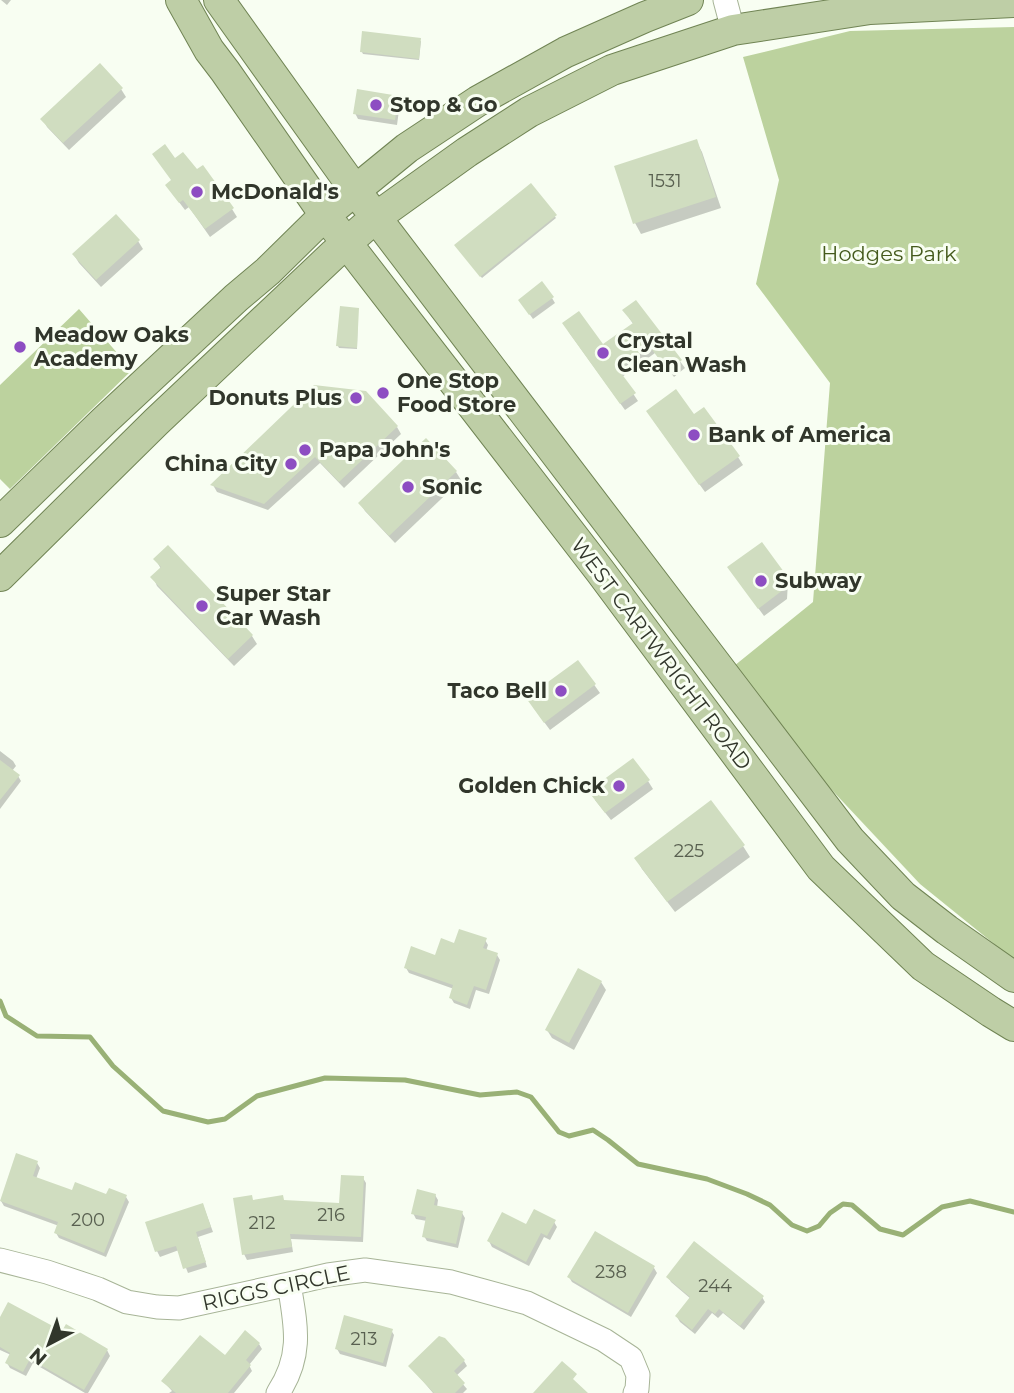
<svg xmlns="http://www.w3.org/2000/svg" width="1014" height="1393" font-family="Montserrat,sans-serif">
	<style>
		.green { fill: #bcd29e }
		.shadow { fill: #0003 }
		.lines { fill: none; stroke-linecap: round; stroke-linejoin: round }
		.stream { stroke: #99b176; stroke-width: 5 }
		.building { fill: #d0ddc0 }
		.minor-casing { stroke: #a7b497; stroke-width: 25 }
		.major-casing { stroke: #708454; stroke-width: 32 }
		.minor { stroke: #fff; stroke-width: 23 }
		.major { stroke: #becea6; stroke-width: 30 }
		.poi-dot { fill: #8d4dc2; stroke: #f8fef2; stroke-width: 2.5 }
		.labels { text-anchor: middle; stroke-width: 6; stroke-linejoin: round; paint-order: stroke }
		.number-label { font-size: 18px; fill: #596050 }
		.poi-label { font-size: 21px; font-weight: bold; fill: #31362b; stroke: #f8fef2; text-anchor: start }
		.park-label { font-size: 21px; fill: #445a1c; stroke: #f8fef2 }
		.street-label { font-size: 21px; fill: #31362b; stroke: #f8fef2 }
	</style>
	<rect width="100%" height="100%" fill="#f8fef2"/>
	<!-- green -->
	<path class="green" d="M1014 27V960L920 884 815 772 734 666 813 602 830 383 756 284 779 180 743 57 850 31Z
		M79 309 132 370 10 489 0 479V385Z"/>
	<!-- shadow -->
	<path class="shadow" d="M1 0H11L7 5Z
		M421 41 419 60 363 54 362 52Z
		M121 89 126 97 69 150 47 127 43 119Z
		M397 97 400 103 397 125 358 119 355 113Z
		M696 141 702 152 721 208 641 234 635 223Z
		M175 161 232 209 237 217 210 237 189 207 185 210 172 193Z
		M530 185 556 218 482 278 456 246Z
		M138 241 143 249 101 287 79 263 74 255Z
		M552 298 555 303 533 319 523 305Z
		M636 302 685 368 674 377 655 353 622 377 638 401 625 410 568 331 603 347 634 325 629 318Z
		M358 310 357 349 339 348 338 346Z
		M694 416 738 457 743 465 705 492 653 420Z
		M397 427 401 434 344 488 320 463 268 510 217 492 213 485Z
		M456 472 461 480 395 543 365 511 360 503Z
		M156 560 252 636 257 644 234 666 157 586 153 577 161 569Z
		M782 573 788 582 787 599 764 616 734 575Z
		M578 662 600 693 550 730 533 707Z
		M0 751 13 761 16 766 12 771 18 776 21 781 0 809Z
		M648 781 653 789 611 820 595 800Z
		M743 846 750 857 675 912 642 869 636 858Z
		M485 940 488 945 486 951 497 955 500 960 489 994 476 990 470 1009 454 1003 451 998 454 989 409 973 406 968 436 957 455 945Z
		M601 982 606 990 574 1050 552 1038 547 1030Z
		M37 1163 40 1168 36 1179 73 1192 107 1197H126L129 1202 106 1257 59 1238 56 1233 59 1226 4 1206 1 1201Z
		M363 1178 366 1183 363 1242 291 1239 293 1252 247 1260 244 1254 254 1202 341 1205Z
		M435 1195 438 1200 437 1207 462 1213 465 1218 458 1248 427 1241 424 1236 427 1221 416 1219 413 1213Z
		M203 1205 213 1232 198 1237 207 1267 188 1273 179 1250 160 1257 157 1251Z
		M554 1222 557 1227 550 1240 544 1237 529 1266 492 1247 489 1241 527 1226Z
		M654 1268 657 1273 631 1317 572 1282 569 1277Z
		M668 1277 762 1297 765 1302 744 1330 723 1313 718 1318 712 1313 695 1334 680 1322 677 1317 691 1299 671 1282Z
		M0 1321 62 1334 107 1350 110 1356 88 1393H85L33 1363 26 1376 10 1368 7 1363 11 1355 0 1350Z
		M391 1330 394 1335 386 1367 340 1354 337 1349Z
		M259 1344 262 1349 249 1365 252 1371 234 1393H169L172 1391 163 1381Z
		M464 1361 467 1366 456 1376 467 1389 463 1393H433L411 1367Z"/>
	<g class="lines">
		<!-- stream -->
		<path class="stream" d="M0 1001 6 1016 37 1036 90 1037 113 1066 163 1111 208 1122 225 1119 257 1096 325 1078 405 1080 480 1095 517 1092 531 1097 559 1132 569 1136 593 1130 608 1140 638 1164 707 1179 747 1194 770 1205 792 1225 807 1231 819 1226 830 1213 843 1204 852 1205 880 1229 903 1235 942 1207 970 1201 1014 1212"/>
	</g>
	<!-- building -->
	<path class="building" d="M362 31 421 38 419 59 360 52Z
		M100 63 123 88 63 143 40 119Z
		M357 89 399 96 395 120 353 114Z
		M697 139 716 197 633 224 614 166Z
		M165 144 175 158 183 152 197 169 203 165 234 208 205 229 183 200 179 203 165 185 171 180 152 154Z
		M531 183 557 215 480 277 454 245Z
		M116 214 140 240 96 280 72 254Z
		M542 281 554 297 529 315 518 300Z
		M636 300 682 360 668 371 650 347 618 369 636 393 620 404 562 323 579 311 603 344 633 323 622 310Z
		M340 306 359 308 357 348 336 346Z
		M314 385 366 391 398 426 339 482 315 457 264 504 210 485Z
		M676 389 694 414 704 407 740 456 699 485 646 411Z
		M426 438 457 471 389 536 358 503Z
		M762 542 784 572 783 590 758 609 727 567Z
		M168 545 253 635 228 659 150 577 161 567 153 559Z
		M578 660 596 684 544 723 526 698Z
		M633 758 650 780 605 813 588 791Z
		M0 760 20 775 0 800Z
		M711 800 745 845 667 902 634 858Z
		M459 929 487 938 483 948 498 953 486 990 474 986 467 1005 449 998 453 985 404 968 411 946 435 955 441 938 454 943Z
		M578 968 602 981 569 1043 545 1030Z
		M16 1153 38 1161 33 1176 72 1190 75 1182 106 1194 109 1188 127 1195 104 1253 54 1233 58 1222 0 1201Z
		M341 1175 364 1176 361 1237 290 1234 292 1247 242 1255 233 1198 252 1195 253 1200 283 1195 284 1200 339 1203Z
		M417 1189 436 1194 434 1205 463 1211 456 1244 422 1237 426 1217 411 1214Z
		M203 1203 211 1227 196 1232 206 1262 183 1269 176 1246 155 1252 145 1222Z
		M534 1209 556 1220 547 1236 541 1233 526 1262 487 1241 502 1212 526 1224Z
		M595 1231 655 1266 628 1313 567 1277Z
		M694 1241 764 1296 740 1326 719 1309 715 1314 708 1309 692 1330 675 1316 690 1297 666 1277Z
		M8 1302 62 1331 66 1324 108 1349 84 1390 30 1359 23 1372 5 1363 10 1353 0 1347V1317Z
		M344 1315 393 1329 383 1363 335 1349Z
		M245 1330 260 1343 246 1360 251 1365 228 1393H176L161 1381 200 1335 225 1355Z
		M439 1336 445 1338 465 1360 454 1371 465 1383 455 1393H434L408 1366Z
		M562 1361 577 1374 573 1379 588 1393H533Z"/>
	<g class="lines">
		<!-- minor casing -->
		<g class="minor-casing">
			<path id="minor" d="M725 0 733 30
				M0 1260 47 1272 98 1289 127 1302 157 1307 179 1308 289 1284 328 1275 365 1270 451 1282 527 1303 604 1340 631 1358 638 1375 637 1389 635 1393
				M278 1393C303 1355 296 1326 289 1284"/>
		</g>
		<!-- major casing -->
		<g class="major-casing">
			<path id="major" d="M181 0 209 50 225 71 325 215 600 571 821 868 923 966 991 1012 1014 1026
				M219 0 355 190 850 840 903 896 947 930 1014 977
				M0 522 104 421 236 298 268 271 325 215 407 148 478 101 566 52 645 17 688 0
				M0 576 156 422 334 254 375 218 467 152 529 112 612 70 733 30 870 9 1014 2"/>
		</g>
		<!-- minor -->
		<use href="#minor" class="minor"/>
		<!-- major -->
		<use href="#major" class="major"/>
	</g>
	<!-- markers -->
	<g class="poi-dot">
		<circle cx="376" cy="105" r="7"/>
		<circle cx="197" cy="192" r="7"/>
		<circle cx="20" cy="347" r="7"/>
		<circle cx="603" cy="353" r="7"/>
		<circle cx="383" cy="393" r="7"/>
		<circle cx="356" cy="398" r="7"/>
		<circle cx="694" cy="435" r="7"/>
		<circle cx="305" cy="450" r="7"/>
		<circle cx="291" cy="464" r="7"/>
		<circle cx="408" cy="487" r="7"/>
		<circle cx="761" cy="581" r="7"/>
		<circle cx="202" cy="606" r="7"/>
		<circle cx="561" cy="691" r="7"/>
		<circle cx="619" cy="786" r="7"/>
	</g>
	<g class="labels">
		<!-- number labels -->
		<g class="number-label">
			<text x="665" y="187">1531</text>
			<text x="689" y="857">225</text>
			<text x="331" y="1221">216</text>
			<text x="88" y="1226">200</text>
			<text x="262" y="1229">212</text>
			<text x="611" y="1278">238</text>
			<text x="715" y="1292">244</text>
			<text x="364" y="1345">213</text>
		</g>
		<!-- poi labels -->
		<g class="poi-label">
			<text x="390" y="112">Stop &amp; Go</text>
			<text x="211" y="199">McDonald's</text>
			<text x="34" y="342">Meadow Oaks<tspan x="34" dy="24">Academy</tspan></text>
			<text x="617" y="348">Crystal<tspan x="617" dy="24">Clean Wash</tspan></text>
			<text x="397" y="388">One Stop<tspan x="397" dy="24">Food Store</tspan></text>
			<text x="342" y="405" text-anchor="end">Donuts Plus</text>
			<text x="708" y="442">Bank of America</text>
			<text x="319" y="457">Papa John's</text>
			<text x="277" y="471" text-anchor="end">China City</text>
			<text x="422" y="494">Sonic</text>
			<text x="775" y="588">Subway</text>
			<text x="216" y="601">Super Star<tspan x="216" dy="24">Car Wash</tspan></text>
			<text x="547" y="698" text-anchor="end">Taco Bell</text>
			<text x="605" y="793" text-anchor="end">Golden Chick</text>
		</g>
		<!-- park labels -->
		<g class="park-label">
			<text x="889" y="261">Hodges Park</text>
		</g>
		<!-- street labels -->
		<g class="street-label">
			<text transform="translate(661 654) rotate(53)" y="7">WEST CARTWRIGHT ROAD</text>
			<text transform="translate(276 1288) rotate(-12)" y="7">RIGGS CIRCLE</text>
		</g>
	</g>
	<!-- north arrow -->
	<g transform="translate(49 1344) rotate(221)" stroke="#f8fef2" stroke-width="5" paint-order="stroke">
	<path d="M0-5L12 26L0 18L-12 26Z" fill="#31362b"/>
	<text y="-10" font-size="19" font-weight="bold" text-anchor="middle" fill="#31362b">N</text>
	</g>
</svg>
